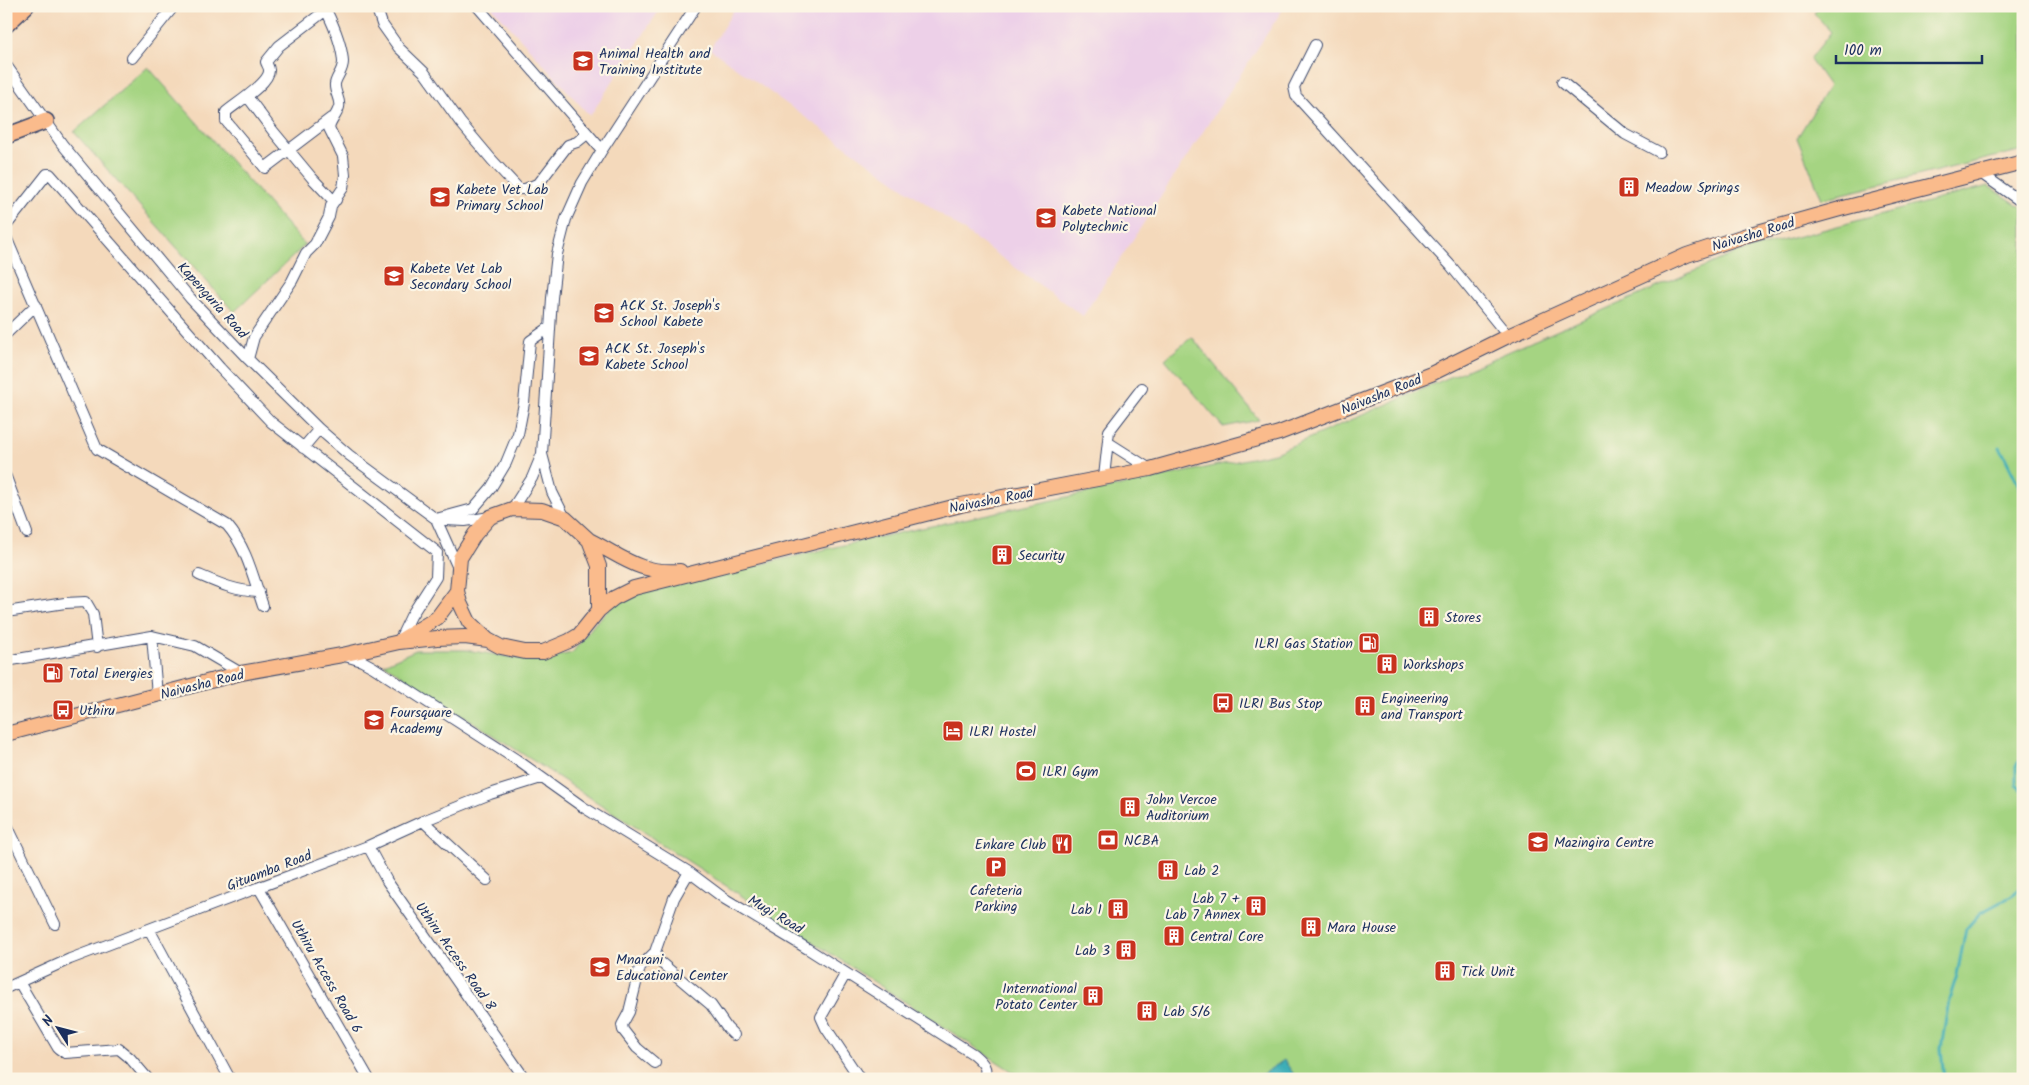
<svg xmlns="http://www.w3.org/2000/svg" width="2029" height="1085" font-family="Kalam,sans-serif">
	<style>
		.built { fill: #edd0e8 }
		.green { fill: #a5d482; stroke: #608270 }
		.water { fill: #3daeb7; stroke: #2c6e8a }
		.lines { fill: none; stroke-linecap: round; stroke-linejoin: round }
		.stream { stroke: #3daeb7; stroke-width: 3 }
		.minor-casing { stroke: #3c486c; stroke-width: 12 }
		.major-casing { stroke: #3c486c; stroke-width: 16 }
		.highway-casing { stroke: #3c486c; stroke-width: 18 }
		.minor { stroke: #fff; stroke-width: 10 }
		.major { stroke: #fabb8c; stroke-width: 14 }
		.highway { stroke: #fabb8c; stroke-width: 15 }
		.labels { text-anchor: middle; stroke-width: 4.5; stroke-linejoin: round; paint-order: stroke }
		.poi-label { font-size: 14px; fill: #1b2f5e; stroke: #fcf5e5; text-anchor: start }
		.street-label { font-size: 14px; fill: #1b2f5e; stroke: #fcf5e5 }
	</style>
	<rect width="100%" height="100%" fill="#fcf5e5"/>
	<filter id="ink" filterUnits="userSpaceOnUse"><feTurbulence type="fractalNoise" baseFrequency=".02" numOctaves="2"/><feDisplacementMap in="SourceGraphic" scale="10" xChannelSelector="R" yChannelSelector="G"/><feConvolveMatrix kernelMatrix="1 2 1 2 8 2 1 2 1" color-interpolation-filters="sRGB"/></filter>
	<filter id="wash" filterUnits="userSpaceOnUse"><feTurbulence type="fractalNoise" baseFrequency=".0096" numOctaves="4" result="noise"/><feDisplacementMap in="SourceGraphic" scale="20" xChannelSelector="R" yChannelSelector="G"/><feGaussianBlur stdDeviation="1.12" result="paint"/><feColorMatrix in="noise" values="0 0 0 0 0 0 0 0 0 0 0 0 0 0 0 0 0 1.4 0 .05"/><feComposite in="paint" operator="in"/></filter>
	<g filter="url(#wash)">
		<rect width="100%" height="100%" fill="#f4d9bb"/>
		<!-- built -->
		<path class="built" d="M491 6H662L590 116Z
			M736 6H1285L1083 316 710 49Z"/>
		<!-- green -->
		<path class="green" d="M1820 6H2023V150L1822 199 1797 138 1829 86 1810 59 1831 32 1814 13Z
			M148 67 305 245 234 312 74 132Z
			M1988 186 2023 208V1079H1024L384 664 416 650H466L534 661 572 653 597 621 613 606 641 592 861 541 1275 453 1736 253Z
			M1192 337 1259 420 1223 427 1165 359Z"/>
		<!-- water -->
		<path class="water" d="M1284 1060 1297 1079H1254H1255Z"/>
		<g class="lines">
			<!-- stream -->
			<path class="stream" d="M2000 447 2023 494
				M2023 758 2016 765V785L2023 791
				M1944 1079 1941 1048 1949 1000 1957 975 1966 929 1980 913 2012 896 2023 884"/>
		</g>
	</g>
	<g filter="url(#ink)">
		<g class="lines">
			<!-- minor casing -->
			<g class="minor-casing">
				<path id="minor" d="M376 6 382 24 399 48 424 72 460 122 492 160 519 189H525L539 183 568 145 577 142 587 134
					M477 6 602 150
					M326 10 279 46 266 62C267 65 269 67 269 70 270 83 235 104 226 112V121L265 168 331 118
					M1315 45 1294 87 1296 96 1451 266 1508 336
					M132 58 174 6
					M6 65 62 144 190 298 248 359 319 429 349 455 436 519 458 568
					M1562 82 1625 134 1659 152
					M247 96 273 131 312 178 331 198 336 200
					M1982 174 2023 203
					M6 226 47 174H50L220 368 271 422 437 552 436 577 411 616 399 641
					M6 237 97 449 227 525C247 548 253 577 263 606
					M6 334 36 305
					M248 359 254 337 292 281 306 253 315 244 329 217 331 206 343 188 345 175 343 156 329 128C331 120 337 115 339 107 341 100 334 92 335 84 336 77 343 71 343 62 342 44 334 26 326 10L328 6
					M1109 443 1150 469
					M303 448 319 429
					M6 477 27 533
					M1104 477 1109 431 1142 388
					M512 509 532 478 542 454
					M565 518 552 492 542 454 552 298 557 254 566 219 582 183 602 150 696 6
					M436 519 473 509 491 488 506 463 518 434 524 403 530 341 550 327
					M445 520 465 521 490 517
					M199 575C220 584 236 591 259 592
					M6 612 65 603 86 602 93 614 97 647
					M152 636 157 695
					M345 656 362 661 373 667 517 760 583 807 689 872 725 899 808 949 973 1054C981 1061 991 1069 982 1079
					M6 661 152 636 195 646 241 673
					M423 821 487 880
					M6 823 55 924
					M368 846 387 881 525 1079
					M259 888 369 1079
					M149 929 230 1079
					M655 952 659 961 711 1005 727 1028 734 1035
					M846 973 821 1017 826 1028 860 1079
					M19 982 58 1048 65 1053 119 1049 130 1058 148 1079
					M6 988 70 959 368 846 423 821 490 794 541 778
					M655 1063 637 1048 623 1030 622 1025 629 1012 640 967 655 952 674 898 689 872"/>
			</g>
			<!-- major casing -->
			<g class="major-casing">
				<path id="major" d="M589 540C623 557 639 574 680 571
					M599 610V566L589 540 565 518 542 510 512 509 490 517 475 534 460 558 457 591 460 603 469 622 488 640 501 647 525 652H543L569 641 579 635 599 610 614 598 634 588 961 505 1150 469 1279 433 1431 374 1508 336 1687 255 1747 235 1840 209 2023 162
					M401 640 437 618 457 591
					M6 734 241 673 342 655 399 642 437 638 465 637 488 640"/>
			</g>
			<!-- highway casing -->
			<g class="highway-casing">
				<path id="highway" d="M6 25 26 6
					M6 136 46 121"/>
			</g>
			<!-- minor -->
			<use href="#minor" class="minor"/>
			<!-- major -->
			<use href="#major" class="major"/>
			<!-- highway -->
			<use href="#highway" class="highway"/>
		</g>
	</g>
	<!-- icons -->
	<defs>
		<g id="university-square" transform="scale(1.125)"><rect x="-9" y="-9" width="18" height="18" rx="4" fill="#c8321e" stroke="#fcf5e5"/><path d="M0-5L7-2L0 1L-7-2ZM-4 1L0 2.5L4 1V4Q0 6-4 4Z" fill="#fff"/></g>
		<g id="building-square" transform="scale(1.125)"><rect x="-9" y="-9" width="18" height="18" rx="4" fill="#c8321e" stroke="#fcf5e5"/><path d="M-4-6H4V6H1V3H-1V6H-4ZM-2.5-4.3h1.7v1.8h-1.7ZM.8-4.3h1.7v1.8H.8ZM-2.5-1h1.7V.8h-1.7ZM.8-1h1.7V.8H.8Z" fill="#fff"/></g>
		<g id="school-square" transform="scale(1.125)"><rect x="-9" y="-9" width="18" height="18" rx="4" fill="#c8321e" stroke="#fcf5e5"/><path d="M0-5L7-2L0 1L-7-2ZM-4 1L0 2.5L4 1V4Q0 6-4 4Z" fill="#fff"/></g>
		<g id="fuel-square" transform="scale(1.125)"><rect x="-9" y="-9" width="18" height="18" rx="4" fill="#c8321e" stroke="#fcf5e5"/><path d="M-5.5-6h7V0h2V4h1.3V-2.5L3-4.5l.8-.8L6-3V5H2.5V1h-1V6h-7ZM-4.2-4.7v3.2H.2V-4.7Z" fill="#fff"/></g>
		<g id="bus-square" transform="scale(1.125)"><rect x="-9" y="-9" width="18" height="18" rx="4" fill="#c8321e" stroke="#fcf5e5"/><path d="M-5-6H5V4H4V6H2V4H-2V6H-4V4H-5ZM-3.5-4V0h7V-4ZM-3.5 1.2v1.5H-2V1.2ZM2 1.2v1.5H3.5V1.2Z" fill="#fff"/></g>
		<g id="hotel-square" transform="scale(1.125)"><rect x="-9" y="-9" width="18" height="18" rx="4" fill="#c8321e" stroke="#fcf5e5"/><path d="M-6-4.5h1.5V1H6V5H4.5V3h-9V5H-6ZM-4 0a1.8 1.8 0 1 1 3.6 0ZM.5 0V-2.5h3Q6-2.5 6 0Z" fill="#fff"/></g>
		<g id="stadium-square" transform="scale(1.125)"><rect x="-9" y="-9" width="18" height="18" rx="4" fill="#c8321e" stroke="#fcf5e5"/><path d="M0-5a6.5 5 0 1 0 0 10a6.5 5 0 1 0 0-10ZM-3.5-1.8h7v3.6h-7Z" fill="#fff"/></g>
		<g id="bank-square" transform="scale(1.125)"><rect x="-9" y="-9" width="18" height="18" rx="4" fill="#c8321e" stroke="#fcf5e5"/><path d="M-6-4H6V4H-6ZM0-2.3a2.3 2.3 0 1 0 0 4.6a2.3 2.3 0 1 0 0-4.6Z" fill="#fff"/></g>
		<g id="restaurant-square" transform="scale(1.125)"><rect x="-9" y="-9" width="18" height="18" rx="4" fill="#c8321e" stroke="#fcf5e5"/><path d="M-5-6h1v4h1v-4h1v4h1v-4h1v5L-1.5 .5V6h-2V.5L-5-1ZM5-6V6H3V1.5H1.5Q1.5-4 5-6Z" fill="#fff"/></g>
		<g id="parking-square" transform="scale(1.125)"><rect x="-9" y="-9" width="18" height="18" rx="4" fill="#c8321e" stroke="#fcf5e5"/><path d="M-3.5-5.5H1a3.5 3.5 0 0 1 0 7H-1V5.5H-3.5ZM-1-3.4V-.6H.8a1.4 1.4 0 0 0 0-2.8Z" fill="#fff"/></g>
	</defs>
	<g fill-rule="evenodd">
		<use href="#university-square" x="583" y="61"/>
		<use href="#building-square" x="1629" y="187"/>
		<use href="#school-square" x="440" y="197"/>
		<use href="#university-square" x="1046" y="218"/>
		<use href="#school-square" x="394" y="276"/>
		<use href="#school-square" x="604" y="313"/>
		<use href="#school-square" x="589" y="356"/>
		<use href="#building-square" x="1002" y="555"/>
		<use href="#building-square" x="1429" y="617"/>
		<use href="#fuel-square" x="1369" y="643"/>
		<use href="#building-square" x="1387" y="664"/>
		<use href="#fuel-square" x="53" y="673"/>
		<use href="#bus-square" x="1223" y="703"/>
		<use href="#building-square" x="1365" y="706"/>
		<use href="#bus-square" x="63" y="710"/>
		<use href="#school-square" x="374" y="720"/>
		<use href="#hotel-square" x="953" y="731"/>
		<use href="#stadium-square" x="1026" y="771"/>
		<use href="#building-square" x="1130" y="807"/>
		<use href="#bank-square" x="1108" y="840"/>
		<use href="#university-square" x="1538" y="842"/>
		<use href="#restaurant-square" x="1062" y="844"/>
		<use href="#parking-square" x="996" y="867"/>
		<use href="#building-square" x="1168" y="870"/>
		<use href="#building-square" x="1256" y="906"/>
		<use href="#building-square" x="1118" y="909"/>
		<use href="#building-square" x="1311" y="927"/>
		<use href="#building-square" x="1174" y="936"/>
		<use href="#building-square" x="1126" y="950"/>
		<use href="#school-square" x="600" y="967"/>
		<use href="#building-square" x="1445" y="971"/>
		<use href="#building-square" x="1093" y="996"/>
		<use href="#building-square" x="1147" y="1011"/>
	</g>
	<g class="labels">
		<!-- poi labels -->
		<g class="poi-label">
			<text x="599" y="58">Animal Health and<tspan x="599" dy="16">Training Institute</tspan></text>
			<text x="1645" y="192">Meadow Springs</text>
			<text x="456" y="194">Kabete Vet Lab<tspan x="456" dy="16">Primary School</tspan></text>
			<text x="1062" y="215">Kabete National<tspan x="1062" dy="16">Polytechnic</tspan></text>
			<text x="410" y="273">Kabete Vet Lab<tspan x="410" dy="16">Secondary School</tspan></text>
			<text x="620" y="310">ACK St. Joseph's<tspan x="620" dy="16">School Kabete</tspan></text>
			<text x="605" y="353">ACK St. Joseph's<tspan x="605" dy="16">Kabete School</tspan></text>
			<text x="1018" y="560">Security</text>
			<text x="1445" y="622">Stores</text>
			<text x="1353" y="648" text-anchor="end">ILRI Gas Station</text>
			<text x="1403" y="669">Workshops</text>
			<text x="69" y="678">Total Energies</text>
			<text x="1381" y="703">Engineering<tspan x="1381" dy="16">and Transport</tspan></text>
			<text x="1239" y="708">ILRI Bus Stop</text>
			<text x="79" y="715">Uthiru</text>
			<text x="390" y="717">Foursquare<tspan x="390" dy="16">Academy</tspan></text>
			<text x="969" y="736">ILRI Hostel</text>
			<text x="1042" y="776">ILRI Gym</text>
			<text x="1146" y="804">John Vercoe<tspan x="1146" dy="16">Auditorium</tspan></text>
			<text x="1124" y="845">NCBA</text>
			<text x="1554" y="847">Mazingira Centre</text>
			<text x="1046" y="849" text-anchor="end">Enkare Club</text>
			<text x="1184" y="875">Lab 2</text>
			<text x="996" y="895" text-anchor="middle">Cafeteria<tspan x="996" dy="16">Parking</tspan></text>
			<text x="1240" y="903" text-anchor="end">Lab 7 +<tspan x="1240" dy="16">Lab 7 Annex</tspan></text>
			<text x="1102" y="914" text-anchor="end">Lab 1</text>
			<text x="1327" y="932">Mara House</text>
			<text x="1190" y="941">Central Core</text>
			<text x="1110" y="955" text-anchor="end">Lab 3</text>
			<text x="616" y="964">Mnarani<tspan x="616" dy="16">Educational Center</tspan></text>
			<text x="1461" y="976">Tick Unit</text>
			<text x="1077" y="993" text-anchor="end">International<tspan x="1077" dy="16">Potato Center</tspan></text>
			<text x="1163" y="1016">Lab 5/6</text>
		</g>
		<!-- street labels -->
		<g class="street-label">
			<text transform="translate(1753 234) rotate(-17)" y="5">Naivasha Road</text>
			<text transform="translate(213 300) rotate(48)" y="5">Kapenguria Road</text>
			<text transform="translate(1381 394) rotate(-22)" y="5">Naivasha Road</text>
			<text transform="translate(991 500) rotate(-11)" y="5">Naivasha Road</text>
			<text transform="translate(202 684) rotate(-14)" y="5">Naivasha Road</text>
			<text transform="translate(269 870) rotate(-21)" y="5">Gituamba Road</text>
			<text transform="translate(776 914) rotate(31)" y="5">Mugi Road</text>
			<text transform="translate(456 956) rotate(55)" y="5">Uthiru Access Road 8</text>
			<text transform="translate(327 976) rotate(60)" y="5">Uthiru Access Road 6</text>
		</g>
	</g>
	<!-- margin -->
	<rect width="2029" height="1085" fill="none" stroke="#fcf5e5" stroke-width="25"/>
	<!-- north arrow -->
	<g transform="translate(58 1028) rotate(306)" stroke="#fcf5e5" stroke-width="4" paint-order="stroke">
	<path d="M0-4L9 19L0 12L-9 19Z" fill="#1b2f5e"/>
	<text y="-8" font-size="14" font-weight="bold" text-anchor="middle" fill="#1b2f5e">N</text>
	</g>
	<!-- scale -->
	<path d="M1836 55v8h146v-8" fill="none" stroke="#1b2f5e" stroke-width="2.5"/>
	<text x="1844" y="55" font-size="15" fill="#1b2f5e" stroke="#fcf5e5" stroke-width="4" paint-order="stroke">100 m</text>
</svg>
